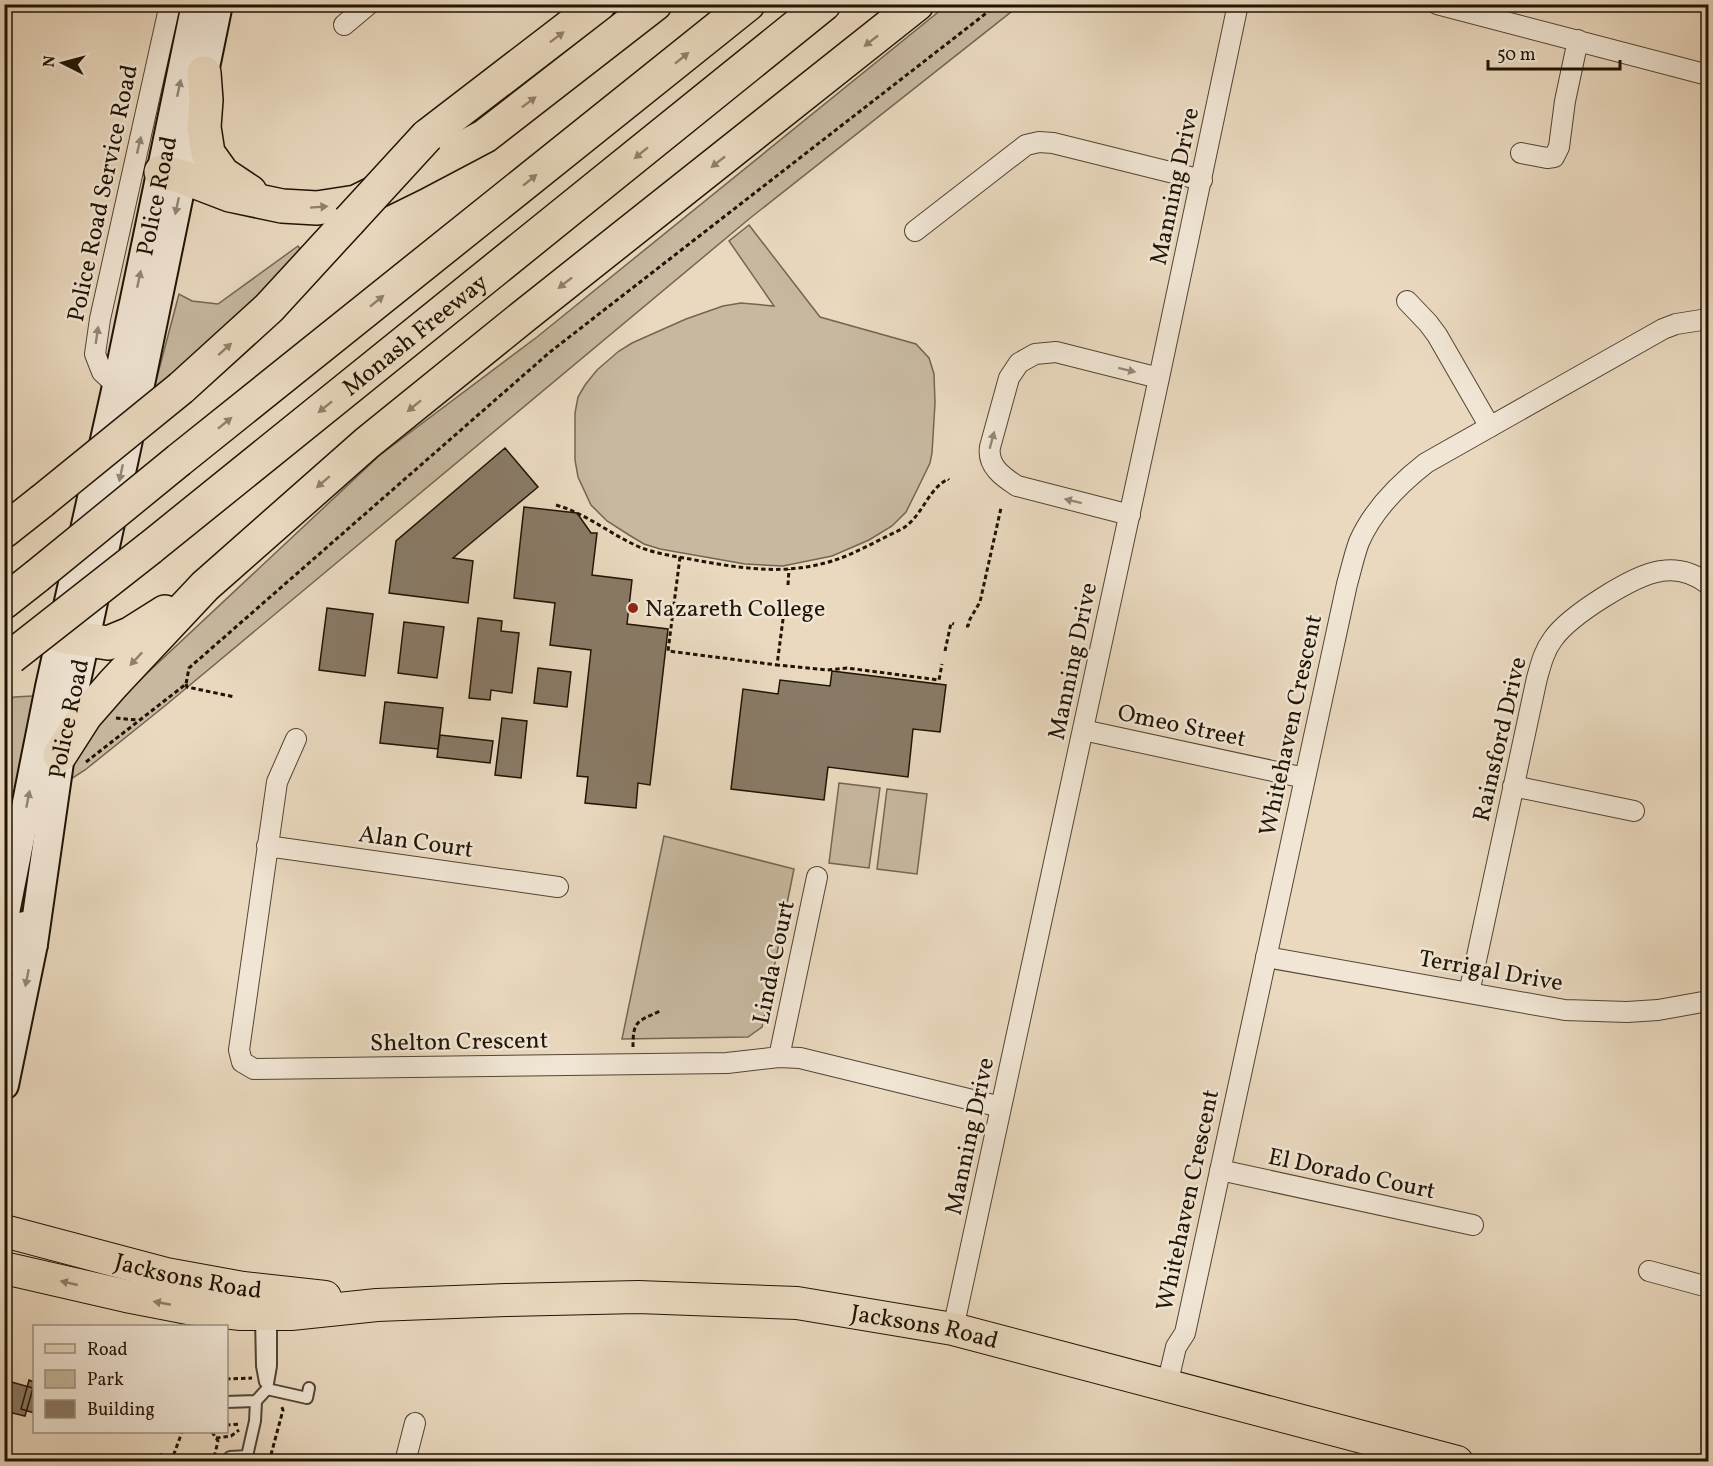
<svg xmlns="http://www.w3.org/2000/svg" width="1713" height="1466" font-family="Vollkorn,serif">
	<style>
		.green { fill: #c7b89f; stroke: #736652; stroke-width: 1.5 }
		.building { fill: #897a66; stroke: #1f1405; stroke-width: 1.5 }
		.lines { fill: none; stroke-linecap: round; stroke-linejoin: round }
		.service-casing { stroke: #524534; stroke-width: 14 }
		.minor-casing { stroke: #524534; stroke-width: 22 }
		.secondary-casing { stroke: #1f1405; stroke-width: 32 }
		.primary-casing { stroke: #1f1405; stroke-width: 34 }
		.motorway-casing { stroke: #1f1405; stroke-width: 36 }
		.path { stroke: #1f1405; stroke-width: 3; stroke-dasharray: 4.5 3; stroke-linecap: butt }
		.service { stroke: #f1e6d5; stroke-width: 10 }
		.minor { stroke: #f1e6d5; stroke-width: 20 }
		.secondary { stroke: #f1e6d5; stroke-width: 28 }
		.primary { stroke: #ead9bf; stroke-width: 32 }
		.motorway { stroke: #ead9bf; stroke-width: 33 }
		.motorway-bridge-casing { stroke: #1f1405; stroke-width: 36; stroke-linecap: butt }
		.motorway-bridge { stroke: #ead9bf; stroke-width: 33 }
		.oneway { fill: #8f806b }
		.oneway2 { fill: #928877 }
		.poi-dot { fill: #8f2418; stroke: #f1e6d5; stroke-width: 2 }
		.labels { text-anchor: middle; stroke-width: 5; stroke-linejoin: round; paint-order: stroke }
		.street-label { font-size: 24px; fill: #1f1405; stroke: #f1e6d5 }
		.poi-label { font-size: 24px; fill: #1f1405; stroke: #f1e6d5; text-anchor: start }
	</style>
	<rect width="100%" height="100%" fill="#ead9bf"/>
	<filter id="stains"><feTurbulence type="fractalNoise" baseFrequency=".00333" numOctaves="4"/><feColorMatrix values="0 0 0 0 .2 0 0 0 0 .09 0 0 0 0 .02 0 0 0 .5 -.17"/></filter>
	<radialGradient id="worn" r=".72"><stop offset=".6" stop-color="#630" stop-opacity="0"/><stop offset="1" stop-color="#630" stop-opacity=".3"/></radialGradient>
	<!-- green -->
	<path class="green" d="M947 5H1020L749 219 166 705 85 770 5 822V705L14 697 128 691 380 455 537 337Z
		M749 225 820 317 916 344 929 358 934 374 935 403 932 453 930 463 916 492 906 512 892 526 869 540 832 556 783 566 745 564 660 549 644 544 629 535 607 521 591 505 578 477 575 460V413L578 397 585 385 597 370 619 351 632 343 686 319 723 306 741 303 774 306 729 241Z
		M298 246 305 257 152 396 179 294 192 301 218 304Z
		M839 783 880 788 869 868 829 863Z
		M887 789 927 794 917 874 877 869Z
		M664 836 794 869 762 1027 748 1037 622 1039Z"/>
	<!-- building -->
	<path class="building" d="M505 448 538 487 453 558 473 561 468 603 389 593 396 541Z
		M524 507 577 513 591 533H597L592 575 632 580 627 624 668 629 650 785 638 783 636 808 585 803 588 777 577 776 591 650 550 645 555 603 514 598Z
		M327 608 373 614 365 676 319 670Z
		M478 618 502 621 501 631 519 633 512 693 491 690 490 700 469 698Z
		M404 622 444 627 437 678 398 673Z
		M538 668 571 672 567 707 534 703Z
		M832 671 946 685 940 732 913 729 908 777 828 767 824 800 731 789 743 689 778 694 780 680 830 686Z
		M385 702 443 708 438 749 380 743Z
		M502 718 527 721 521 778 495 775Z
		M440 735 493 741 490 763 437 757Z
		M4 1380 33 1388 25 1416 4 1411Z
		M29 1380 34 1382V1413L21 1409Z"/>
	<g class="lines">
		<!-- service casing -->
		<g class="service-casing">
			<path id="service" d="M261 1317 262 1366 265 1382
				M267 1389 307 1398 309 1388
				M226 1402 256 1401
				M230 1457 247 1456
				M249 1462 247 1456 255 1421 256 1401 267 1389 271 1366V1317"/>
		</g>
		<!-- minor casing -->
		<g class="minor-casing">
			<path id="minor" d="M1437 4 1708 75
				M344 25 369 4
				M1521 153 1547 158 1554 157 1559 147 1565 101 1578 40
				M915 231 1026 145 1039 142 1053 143 1202 180
				M1407 301 1428 323 1437 335 1490 427
				M117 386 102 372 95 354 100 319 170 4
				M1130 515 1017 486C1003 477 987 466 990 447L1009 378 1019 363 1035 354 1056 352 1159 378
				M1083 730 1305 778
				M296 739 277 782 239 1050 242 1062 254 1069 727 1063 779 1057 800 1058 1001 1107
				M1513 786 1634 811
				M267 846 558 887
				M1266 957 1565 1010 1627 1012 1658 1010 1708 1001
				M1469 993 1537 678C1541 664 1544 651 1553 639 1569 616 1633 575 1661 571 1679 568 1695 574 1708 584
				M779 1057 817 877
				M1220 1170 1473 1225
				M1649 1271 1708 1287
				M953 1329 1159 378 1238 4
				M1167 1385 1176 1347 1185 1333 1347 584C1351 570 1354 556 1359 542 1373 510 1399 484 1426 463L1663 329 1676 324 1708 319
				M405 1462 415 1423"/>
		</g>
		<!-- secondary casing -->
		<g class="secondary-casing">
			<g id="secondary">
				<path id="s1" d="M4 918 50 687 117 386 196 4"/>
				<path d="M4 963C11 952 10 938 16 928L24 926 31 933 33 944"/>
				<path id="s2" d="M4 1085 33 944 60 755 140 384 218 4"/>
			</g>
		</g>
		<!-- primary casing -->
		<g class="primary-casing">
			<g id="primary">
				<path id="s3" d="M4 1231 166 1274 243 1288 325 1297"/>
				<path id="s4" d="M4 1268 126 1296 188 1308 241 1314H291L377 1305 506 1300 638 1297 797 1303 953 1329 1457 1462"/>
			</g>
		</g>
		<!-- motorway casing -->
		<g class="motorway-casing">
			<g id="motorway">
				<path d="M204 73 206 100 204 127 208 153 223 174 250 192"/>
				<path d="M427 136 599 4"/>
				<path d="M161 172 183 177 230 195 282 206 317 208 356 202 413 174 485 136 655 4"/>
				<path d="M181 388 269 308 349 221"/>
				<path d="M179 460 748 4"/>
				<path d="M4 531 42 501"/>
				<path id="s5" d="M150 548 824 4"/>
				<path d="M4 602 37 576"/>
				<path d="M61 636 108 643 130 634 165 612"/>
				<path d="M60 755 85 716 113 684 205 586 367 443 524 316 917 4"/>
			</g>
		</g>
		<!-- path -->
		<path class="path" d="M556 505C588 514 612 536 642 548 660 555 681 557 700 561 746 569 786 575 832 561 855 554 880 539 902 529 923 516 927 490 948 479L949 480
			M680 557 668 651 777 665
			M788 585 789 569
			M785 604 777 665 827 670 847 668 939 680 942 664
			M966 626H968L970 619 980 602 1001 508
			M945 651 951 623 954 624
			M186 684 187 687 235 697
			M116 718 137 720
			M86 762 186 684 189 668 550 352 998 4
			M633 1047C633 1020 637 1022 660 1011
			M226 1379 252 1378
			M226 1425 241 1424
			M212 1432 218 1441 213 1462
			M216 1438 231 1436 239 1430
			M160 1454 172 1460
			M171 1462 182 1432
			M269 1462 283 1410 281 1405"/>
		<!-- service -->
		<use href="#service" class="service"/>
		<!-- minor -->
		<use href="#minor" class="minor"/>
		<!-- secondary -->
		<use href="#secondary" class="secondary"/>
		<!-- primary -->
		<use href="#primary" class="primary"/>
		<!-- motorway -->
		<use href="#motorway" class="motorway"/>
		<!-- motorway-bridge casing -->
		<g class="motorway-bridge-casing">
			<path id="motorway-bridge" d="M349 221 427 136
				M42 501 181 388
				M37 576 179 460
				M11 657 150 548"/>
		</g>
		<!-- motorway-bridge -->
		<use href="#motorway-bridge" class="motorway-bridge"/>
	</g>
	<!-- one-way arrows -->
	<defs><path id="oneway-solid" d="M-6-.8H1V-3.2L6.5 0L1 3.2V.8H-6Z" transform="scale(1.5)"/></defs>
	<g class="oneway">
		<use href="#oneway-solid" transform="translate(557 37) rotate(-37)"/>
		<use href="#oneway-solid" transform="translate(871 41) rotate(142)"/>
		<use href="#oneway-solid" transform="translate(682 58) rotate(-39)"/>
		<use href="#oneway-solid" transform="translate(529 102) rotate(-37)"/>
		<use href="#oneway-solid" transform="translate(641 153) rotate(141)"/>
		<use href="#oneway-solid" transform="translate(718 162) rotate(142)"/>
		<use href="#oneway-solid" transform="translate(530 180) rotate(-39)"/>
		<use href="#oneway-solid" transform="translate(319 207) rotate(-4)"/>
		<use href="#oneway-solid" transform="translate(565 283) rotate(142)"/>
		<use href="#oneway-solid" transform="translate(377 301) rotate(-39)"/>
		<use href="#oneway-solid" transform="translate(225 349) rotate(-42)"/>
		<use href="#oneway-solid" transform="translate(414 406) rotate(141)"/>
		<use href="#oneway-solid" transform="translate(325 407) rotate(141)"/>
		<use href="#oneway-solid" transform="translate(225 423) rotate(-39)"/>
		<use href="#oneway-solid" transform="translate(323 482) rotate(139)"/>
		<use href="#oneway-solid" transform="translate(136 659) rotate(133)"/>
		<use href="#oneway-solid" transform="translate(69 1283) rotate(-167)"/>
		<use href="#oneway-solid" transform="translate(162 1303) rotate(-169)"/>
	</g>
	<g class="oneway2">
		<use href="#oneway-solid" transform="translate(179 88) rotate(-78)"/>
		<use href="#oneway-solid" transform="translate(139 145) rotate(-77)"/>
		<use href="#oneway-solid" transform="translate(177 206) rotate(102)"/>
		<use href="#oneway-solid" transform="translate(139 279) rotate(-78)"/>
		<use href="#oneway-solid" transform="translate(97 335) rotate(-82)"/>
		<use href="#oneway-solid" transform="translate(1127 370) rotate(14)"/>
		<use href="#oneway-solid" transform="translate(992 440) rotate(-75)"/>
		<use href="#oneway-solid" transform="translate(121 473) rotate(102)"/>
		<use href="#oneway-solid" transform="translate(1073 501) rotate(-166)"/>
		<use href="#oneway-solid" transform="translate(28 799) rotate(-79)"/>
		<use href="#oneway-solid" transform="translate(27 978) rotate(101)"/>
	</g>
	<!-- markers -->
	<circle class="poi-dot" cx="633" cy="608" r="6"/>
	<g class="labels">
		<!-- street labels -->
		<g class="street-label">
			<text transform="translate(1174 186) rotate(-78)" y="8">Manning Drive</text>
			<text transform="translate(102 193) rotate(-78)" y="8">Police Road Service Road</text>
			<text dy="8" stroke="none"><textPath href="#s1" startOffset="738">Police Road</textPath></text>
			<text dy="8" stroke="none"><textPath href="#s5" startOffset="340">Monash Freeway</textPath></text>
			<text transform="translate(1072 661) rotate(-78)" y="8">Manning Drive</text>
			<text dy="8" stroke="none"><textPath href="#s2" startOffset="372">Police Road</textPath></text>
			<text transform="translate(1182 725) rotate(12)" y="8">Omeo Street</text>
			<text transform="translate(1290 725) rotate(-78)" y="8">Whitehaven Crescent</text>
			<text transform="translate(1499 739) rotate(-77)" y="8">Rainsford Drive</text>
			<text transform="translate(416 841) rotate(8)" y="8">Alan Court</text>
			<text transform="translate(773 962) rotate(-78)" y="8">Linda Court</text>
			<text transform="translate(1491 970) rotate(10)" y="8">Terrigal Drive</text>
			<text transform="translate(459 1041) rotate(-1)" y="8">Shelton Crescent</text>
			<text transform="translate(969 1136) rotate(-78)" y="8">Manning Drive</text>
			<text transform="translate(1352 1173) rotate(12)" y="8">El Dorado Court</text>
			<text transform="translate(1187 1200) rotate(-78)" y="8">Whitehaven Crescent</text>
			<text dy="8" stroke="none"><textPath href="#s3" startOffset="190">Jacksons Road</textPath></text>
			<text dy="8" stroke="none"><textPath href="#s4" startOffset="928">Jacksons Road</textPath></text>
		</g>
		<!-- poi labels -->
		<g class="poi-label">
			<text x="645" y="616">Nazareth College</text>
		</g>
	</g>
	<!-- margin -->
	<rect width="1713" height="1466" fill="none" stroke="#ead9bf" stroke-width="24"/>
	<rect x="6" y="6" width="1701" height="1454" fill="none" stroke="#1f1405" stroke-width="3"/>
	<rect x="12" y="12" width="1689" height="1442" fill="none" stroke="#1f1405" stroke-width="1.5"/>
	<!-- legend -->
	<rect x="33" y="1325" width="195" height="108" fill="#f1e6d5" stroke="#9d9282" stroke-width="1.5"/>
	<rect x="45" y="1344" width="30" height="9" fill="#ead9bf" stroke="#9d9282" stroke-width="1.5"/>
	<text x="87" y="1355" font-size="18" fill="#1f1405">Road</text>
	<rect x="45" y="1370" width="30" height="18" fill="#c7b89f" stroke="#9d9282" stroke-width="1.5"/>
	<text x="87" y="1385" font-size="18" fill="#1f1405">Park</text>
	<rect x="45" y="1400" width="30" height="18" fill="#897a66" stroke="#9d9282" stroke-width="1.5"/>
	<text x="87" y="1415" font-size="18" fill="#1f1405">Building</text>
	<!-- north arrow -->
	<g transform="translate(63 63) rotate(276)" stroke="#f1e6d5" stroke-width="4.5" paint-order="stroke">
	<path d="M0-4.5L10 22L0 15L-10 22Z" fill="#1f1405"/>
	<text y="-9" font-size="16" font-weight="bold" text-anchor="middle" fill="#1f1405">N</text>
	</g>
	<!-- scale -->
	<path d="M1488 60v9h132v-9" fill="none" stroke="#1f1405" stroke-width="3"/>
	<text x="1497" y="60" font-size="18" fill="#1f1405" stroke="#f1e6d5" stroke-width="4.5" paint-order="stroke">50 m</text>
	<rect width="100%" height="100%" filter="url(#stains)"/>
	<rect width="100%" height="100%" fill="url(#worn)"/>
</svg>
